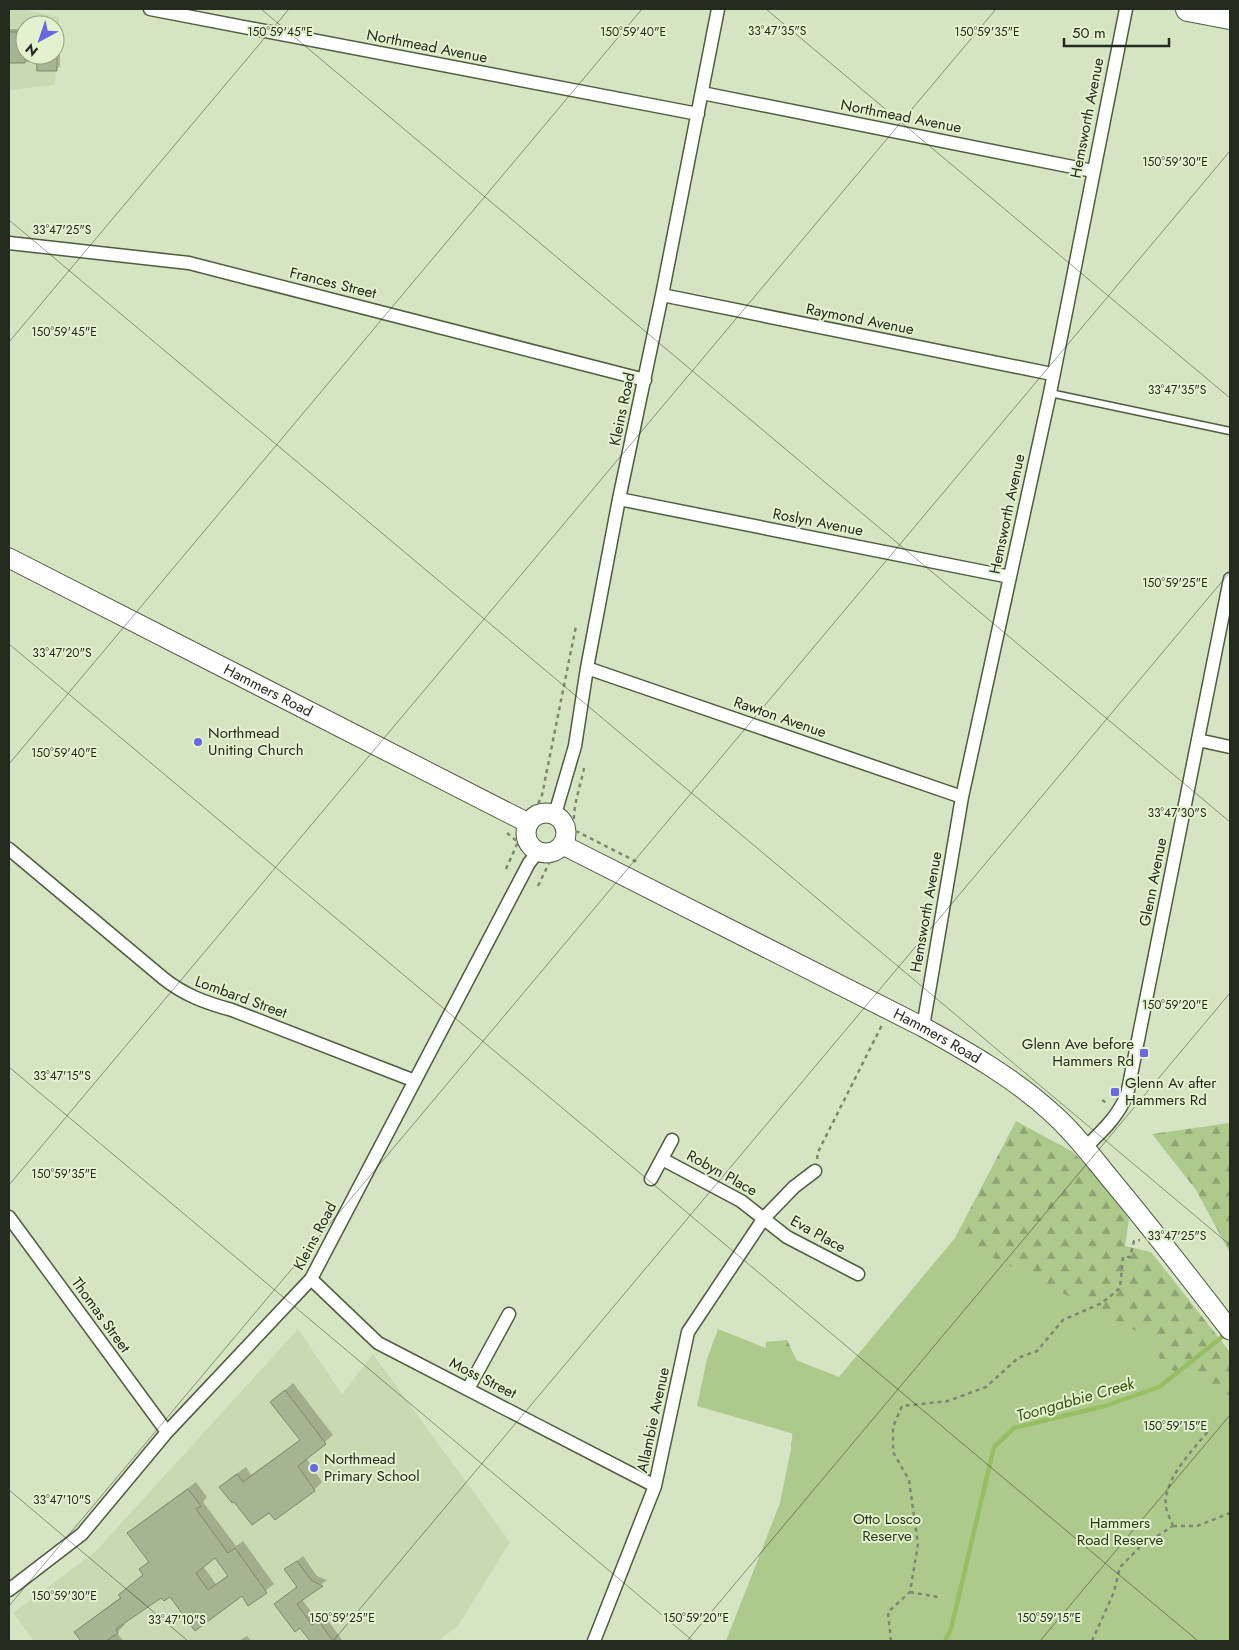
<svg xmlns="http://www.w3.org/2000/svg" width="1239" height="1650" font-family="Jost,sans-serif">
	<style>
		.built { fill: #c8dab2; fill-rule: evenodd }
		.forest { fill: url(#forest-firs) }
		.park { fill: #aec98c }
		.shadow { fill: #0003; fill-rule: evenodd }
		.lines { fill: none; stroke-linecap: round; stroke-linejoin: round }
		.stream { stroke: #98be63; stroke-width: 4.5 }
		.building { fill: #a5b493; stroke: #7d8b6c; fill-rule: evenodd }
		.lane-casing { stroke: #4f5c3e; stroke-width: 9 }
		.street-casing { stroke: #4f5c3e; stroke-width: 15 }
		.secondary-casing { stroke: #4f5c3e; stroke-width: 21 }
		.highway-casing { stroke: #4f5c3e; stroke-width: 26 }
		.path { stroke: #7d8870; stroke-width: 2.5; stroke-dasharray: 4 4; stroke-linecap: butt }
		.lane { stroke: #fff; stroke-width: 6 }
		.street { stroke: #fff; stroke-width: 12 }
		.secondary { stroke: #fff; stroke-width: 19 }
		.highway { stroke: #fff; stroke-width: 24 }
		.ticks { fill: none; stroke: #242a1d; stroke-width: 1; stroke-opacity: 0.45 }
		.poi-dot { fill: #6968e2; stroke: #e2f2cf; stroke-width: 2 }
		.labels { text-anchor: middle; stroke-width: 4; stroke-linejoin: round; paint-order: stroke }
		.street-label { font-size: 15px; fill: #242a1d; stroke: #e2f2cf }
		.poi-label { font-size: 15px; fill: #242a1d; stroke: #e2f2cf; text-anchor: start }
		.park-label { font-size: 15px; fill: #2b3a14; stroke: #e2f2cf }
		.water-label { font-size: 16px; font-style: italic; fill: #395110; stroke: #e2f2cf }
		.ticks-label { font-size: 12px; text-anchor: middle; fill: #242a1d; stroke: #e2f2cf; stroke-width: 4; stroke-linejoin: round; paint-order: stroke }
	</style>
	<defs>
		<pattern id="forest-firs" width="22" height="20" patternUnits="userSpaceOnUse" patternTransform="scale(1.25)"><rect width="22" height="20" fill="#aec98c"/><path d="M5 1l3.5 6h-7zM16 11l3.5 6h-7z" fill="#8da372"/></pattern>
	</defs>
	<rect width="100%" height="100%" fill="#d5e5c3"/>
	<!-- built -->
	<path class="built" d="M9 9H21L59 17 55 85 9 90ZM25 25H55V55H25Z
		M298 1329 342 1394 373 1354 510 1542 458 1626 438 1641H34L13 1613 95 1552Z"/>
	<!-- forest -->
	<path class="forest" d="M1016 1121 1073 1152 1113 1194 1129 1220 1125 1246 1151 1252 1230 1352V1467L789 1472 793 1426 766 1365V1342L787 1340 802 1372 837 1384 976 1269 955 1238Z
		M1230 1123V1253L1196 1190 1152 1134Z"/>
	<!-- park -->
	<path class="park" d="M955 1238 1152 1339 1164 1368 1197 1377 1230 1396V1641H726L780 1503 794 1434 697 1406 707 1359 718 1329 839 1377Z"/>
	<!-- shadow -->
	<path class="shadow" d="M60 28V66L56 70 38 62H9V29H25V55H55V29Z
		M293 1383 333 1435 306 1458 322 1482 314 1490 270 1511 234 1500 221 1487 229 1479 246 1467 251 1475 301 1439 272 1402Z
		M196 1482 207 1497 203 1502 236 1546 243 1541 274 1584 249 1604 242 1595 161 1596 123 1622 125 1624 117 1633 123 1641H82L76 1632 83 1625 121 1597 127 1588 144 1574 141 1569 149 1561 129 1533 136 1526ZM215 1557 228 1575 216 1584 203 1566Z
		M303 1556 317 1576 327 1580 302 1599 317 1620 324 1615 343 1641H312L301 1626 275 1604 298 1586 286 1570Z
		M247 1636 251 1641H239Z"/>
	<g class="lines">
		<!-- stream -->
		<path class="stream" d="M945 1641 951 1629 994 1447 1014 1428 1105 1406 1159 1387 1227 1333"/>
	</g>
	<!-- building -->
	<path class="building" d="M9 32H25V63H9Z
		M36 55H57V71H37Z
		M285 1390 326 1444 298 1466 315 1491 275 1520 269 1513 252 1525 234 1502 232 1503 219 1487 237 1474 243 1482 300 1440 270 1402Z
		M188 1489 201 1506 196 1509 228 1553 235 1548 267 1593 248 1606 242 1596 195 1631 170 1597 164 1601 161 1598 116 1629 118 1633 106 1641H81L74 1632 121 1598 118 1595 143 1575 139 1569 149 1562 127 1533ZM215 1558 228 1576 208 1590 196 1573Z
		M297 1561 312 1581 323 1586 297 1604 312 1625 318 1620 333 1641H310L300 1628 295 1632 274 1604 297 1587 284 1569Z"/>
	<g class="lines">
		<!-- lane casing -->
		<g class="lane-casing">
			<path id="lane" d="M1050 393 1230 431"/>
		</g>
		<!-- street casing -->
		<g class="street-casing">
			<path id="street" d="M150 9 698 114
				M702 93 1093 171
				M9 243 189 263 645 380
				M662 295 1052 374
				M619 499 1010 577
				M587 668 962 797
				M1198 740 1230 747
				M555 814 575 746 587 668 619 499 662 295 718 9
				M9 849 163 978C184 995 206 1003 232 1010L415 1081
				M923 1027 962 797 1050 393 1126 9
				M1085 1148C1103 1130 1116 1119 1127 1095L1230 579
				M662 1159 741 1201 787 1237 858 1274
				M651 1179 672 1140
				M9 1217 167 1432
				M311 1279 378 1343 655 1486
				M468 1389 509 1314
				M9 1590 82 1534 167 1432 311 1279 529 863 538 852
				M594 1641 655 1486 688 1332 764 1218 794 1187 815 1171"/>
		</g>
		<!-- secondary casing -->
		<g class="secondary-casing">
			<g id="secondary">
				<path id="s1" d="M9 558 528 823"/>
				<circle cx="546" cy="833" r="20"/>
				<path id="s2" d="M563 845 923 1027C968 1052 1014 1078 1052 1113 1077 1135 1096 1162 1117 1187 1156 1234 1193 1282 1230 1330"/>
			</g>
		</g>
		<!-- highway casing -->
		<g class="highway-casing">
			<path id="highway" d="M1188 9 1230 17"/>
		</g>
		<!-- path -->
		<path class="path" d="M584 768C581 785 569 816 576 831L639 863
			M531 807 538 804 542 795 576 626
			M506 869 518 842 507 833
			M538 886 550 861 556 860
			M1102 1100 1108 1104
			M817 1159 818 1152 883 1023
			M1173 1526C1171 1520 1167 1513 1166 1507 1162 1480 1194 1449 1210 1429
			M1173 1526H1197L1230 1513
			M910 1592 938 1597
			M891 1641 888 1612 910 1592 918 1544 909 1480 893 1452V1427L902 1406 948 1401 986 1387 1018 1358 1037 1351 1063 1320 1102 1303 1120 1288 1123 1257H1130L1134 1241 1140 1240
			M1092 1641 1114 1592 1120 1567 1140 1547 1173 1526"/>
		<!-- lane -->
		<use href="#lane" class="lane"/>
		<!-- street -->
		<use href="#street" class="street"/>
		<!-- secondary -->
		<use href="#secondary" class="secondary"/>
		<!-- highway -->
		<use href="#highway" class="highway"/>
	</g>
	<!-- ticks -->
	<path class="ticks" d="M261 9 1230 822M766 9 1230 398M9 220 1230 1245M9 342 289 9M9 644 1198 1641M9 764 642 9M9 1067 693 1641M9 1185 996 9M9 1490 188 1641M9 1606 1230 151M333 1641 1230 572M687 1641 1230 993M1040 1641 1230 1415"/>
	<!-- markers -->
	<g class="poi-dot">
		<circle cx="198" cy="742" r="5"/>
		<rect x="1139" y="1048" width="10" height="10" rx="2.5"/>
		<rect x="1110" y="1087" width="10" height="10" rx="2.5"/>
		<circle cx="314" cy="1468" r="5"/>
	</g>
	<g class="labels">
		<!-- street labels -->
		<g class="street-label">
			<text transform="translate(427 46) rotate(11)" y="5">Northmead Avenue</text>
			<text transform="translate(901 116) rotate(11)" y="5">Northmead Avenue</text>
			<text transform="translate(1087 118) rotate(-79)" y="5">Hemsworth Avenue</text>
			<text transform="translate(333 283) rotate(14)" y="5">Frances Street</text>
			<text transform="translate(860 319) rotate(11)" y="5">Raymond Avenue</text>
			<text transform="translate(622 409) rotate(-78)" y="5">Kleins Road</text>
			<text transform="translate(1007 514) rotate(-78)" y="5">Hemsworth Avenue</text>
			<text transform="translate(818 522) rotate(11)" y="5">Roslyn Avenue</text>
			<text dy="5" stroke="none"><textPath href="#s1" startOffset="291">Hammers Road</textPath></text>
			<text transform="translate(780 717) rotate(19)" y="5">Rawton Avenue</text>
			<text transform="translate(1153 882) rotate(-79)" y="5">Glenn Avenue</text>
			<text transform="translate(926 912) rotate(-80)" y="5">Hemsworth Avenue</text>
			<text transform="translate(241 997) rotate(20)" y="5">Lombard Street</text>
			<text dy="5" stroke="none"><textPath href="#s2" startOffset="420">Hammers Road</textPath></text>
			<text transform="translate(722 1173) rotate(29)" y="5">Robyn Place</text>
			<text transform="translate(818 1234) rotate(29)" y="5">Eva Place</text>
			<text transform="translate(315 1236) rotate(-62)" y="5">Kleins Road</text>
			<text transform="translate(101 1315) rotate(54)" y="5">Thomas Street</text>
			<text transform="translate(483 1378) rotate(27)" y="5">Moss Street</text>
			<text transform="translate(653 1420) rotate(-78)" y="5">Allambie Avenue</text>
		</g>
		<!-- poi labels -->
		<g class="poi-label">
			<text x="208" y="738">Northmead<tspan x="208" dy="17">Uniting Church</tspan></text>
			<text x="1134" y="1049" text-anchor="end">Glenn Ave before<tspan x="1134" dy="17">Hammers Rd</tspan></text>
			<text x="1125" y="1088">Glenn Av after<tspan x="1125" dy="17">Hammers Rd</tspan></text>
			<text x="324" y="1464">Northmead<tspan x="324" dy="17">Primary School</tspan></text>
		</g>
		<!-- park labels -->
		<g class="park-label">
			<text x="887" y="1524">Otto Losco<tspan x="887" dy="17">Reserve</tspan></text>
			<text x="1120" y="1528">Hammers<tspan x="1120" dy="17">Road Reserve</tspan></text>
		</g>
		<!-- water labels -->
		<g class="water-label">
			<text transform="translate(1075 1399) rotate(-16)" y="6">Toongabbie Creek</text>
		</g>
	</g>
	<g class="ticks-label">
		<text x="777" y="35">33°47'35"S</text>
		<text x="280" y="36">150°59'45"E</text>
		<text x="633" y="36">150°59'40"E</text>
		<text x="987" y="36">150°59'35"E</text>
		<text x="1175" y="166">150°59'30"E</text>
		<text x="62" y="234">33°47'25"S</text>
		<text x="64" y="336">150°59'45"E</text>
		<text x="1177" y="394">33°47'35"S</text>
		<text x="1175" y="587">150°59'25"E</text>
		<text x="62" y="657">33°47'20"S</text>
		<text x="64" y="757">150°59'40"E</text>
		<text x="1177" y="817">33°47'30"S</text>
		<text x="1175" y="1009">150°59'20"E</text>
		<text x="62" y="1080">33°47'15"S</text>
		<text x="64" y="1178">150°59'35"E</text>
		<text x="1177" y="1240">33°47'25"S</text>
		<text x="1175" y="1430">150°59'15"E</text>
		<text x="62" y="1504">33°47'10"S</text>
		<text x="64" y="1600">150°59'30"E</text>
		<text x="342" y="1622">150°59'25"E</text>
		<text x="696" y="1622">150°59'20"E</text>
		<text x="1049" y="1622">150°59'15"E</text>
		<text x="177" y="1624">33°47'10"S</text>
	</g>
	<!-- border -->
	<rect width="1239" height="1650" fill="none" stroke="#242a1d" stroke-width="20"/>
	<!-- north arrow -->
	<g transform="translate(40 40) rotate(220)"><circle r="24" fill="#e2f2cf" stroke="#96a288"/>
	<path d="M0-4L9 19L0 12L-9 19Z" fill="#6968e2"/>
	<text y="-8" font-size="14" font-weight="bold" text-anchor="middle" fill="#242a1d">N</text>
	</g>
	<!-- scale -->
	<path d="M1064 38v8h105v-8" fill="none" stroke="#242a1d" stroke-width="2.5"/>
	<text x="1072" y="38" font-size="15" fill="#242a1d" stroke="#e2f2cf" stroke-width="4" paint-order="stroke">50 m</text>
</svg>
